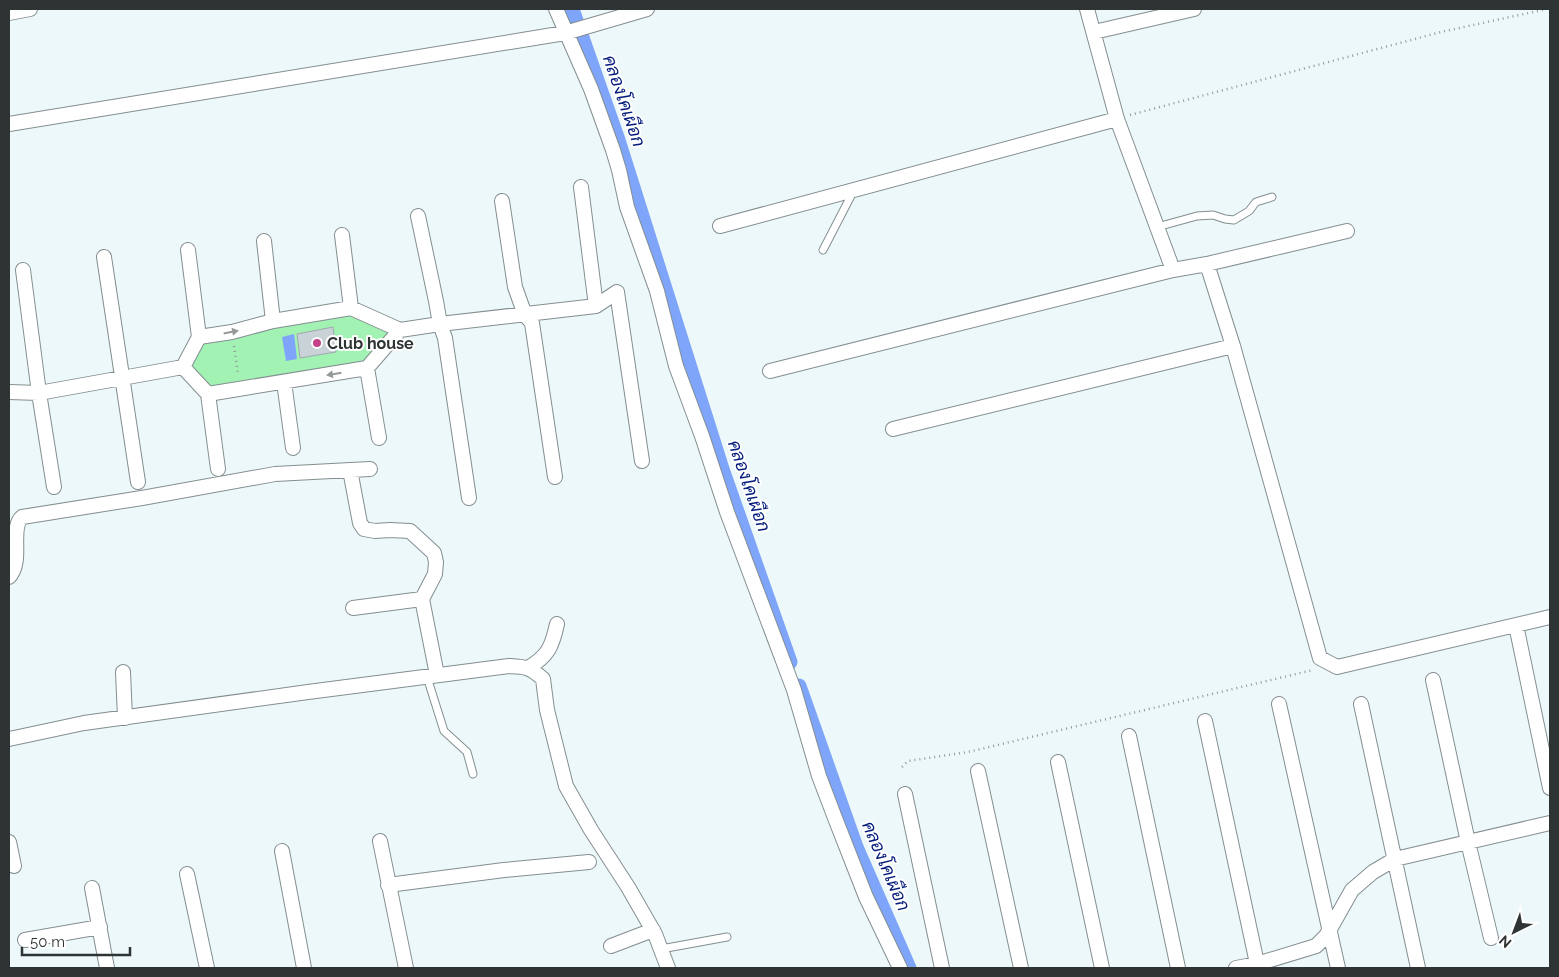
<svg xmlns="http://www.w3.org/2000/svg" width="1559" height="977" font-family="Raleway,Sarabun,sans-serif">
	<style>
		.green { fill: #a1f2b3 }
		.water { fill: #7ea5f9 }
		.lines { fill: none; stroke-linecap: round; stroke-linejoin: round }
		.canal { stroke: #7ea5f9; stroke-width: 15 }
		.building { fill: #c9d2d7; stroke: #a0a9af }
		.service-casing { stroke: #848e90; stroke-width: 9 }
		.minor-casing { stroke: #848e90; stroke-width: 16 }
		.path { stroke: #91999b; stroke-width: 2.5; stroke-dasharray: 1 4; stroke-linecap: butt }
		.service { stroke: #fff; stroke-width: 7 }
		.minor { stroke: #fff; stroke-width: 14 }
		.oneway { fill: #96999a }
		.poi-dot { fill: #c54289; stroke: #fff; stroke-width: 2 }
		.labels { text-anchor: middle; stroke-width: 4; stroke-linejoin: round; paint-order: stroke }
		.poi-label { font-size: 16px; font-weight: bold; fill: #2e3334; stroke: #fff; text-anchor: start }
		.water-label { font-size: 18px; font-style: italic; fill: #041c7b; stroke: #fff }
	</style>
	<rect width="100%" height="100%" fill="#edf8fa"/>
	<!-- green -->
	<path class="green" d="M351 308 400 330 367 368 208 394 183 367 199 337Z"/>
	<!-- water -->
	<path class="water" d="M294 334 297 359 286 361 282 337Z"/>
	<g class="lines">
		<!-- canal -->
		<path class="canal" d="M572 9 618 140 722 469 790 662
			M799 686 856 847 909 968"/>
	</g>
	<!-- building -->
	<path class="building" d="M333 327 336 352 300 358 297 334Z"/>
	<g class="lines">
		<!-- service casing -->
		<g class="service-casing">
			<path id="service" d="M1157 227 1197 216 1213 215 1225 219 1234 220 1249 211 1256 202 1272 197
				M823 250 854 190
				M427 677 444 731 467 752 473 774
				M661 949 727 937"/>
		</g>
		<!-- minor casing -->
		<g class="minor-casing">
			<path id="minor" d="M556 9 591 89 613 150 619 170 627 207 657 291 676 366 702 436 727 512 794 690 819 776 835 818 866 897 900 968
				M1087 9 1117 119 1173 270
				M9 13 30 9
				M1094 32 1194 9
				M9 124 565 33 647 9
				M581 187 596 306
				M502 201 515 287 525 315 532 323 555 477
				M418 216 436 301 440 324 445 338 469 498
				M720 226 1117 119
				M342 235 351 308
				M264 241 273 321
				M188 250 199 337
				M104 257 138 482
				M1207 264 1233 346 1320 658 1337 667 1550 617
				M23 270 39 393 54 487
				M183 367 199 337 232 332 273 321 351 308 400 330 440 324 596 306 617 292 642 461
				M183 367 208 394 367 368 400 330
				M367 368 379 438
				M770 371 1173 270 1207 264 1347 231
				M284 382 293 448
				M9 392 39 393 183 367
				M208 394 218 469
				M893 429 1233 346
				M350 470 360 523 364 529 375 531 390 530 410 531 434 553 436 562 435 574 422 599 437 675
				M9 577C24 561 9 528 22 517L142 498 275 474 370 469
				M353 608 422 599
				M1516 625 1550 788
				M528 668C548 656 552 647 557 624
				M123 672 125 718
				M1433 680 1468 842 1491 938
				M1279 704 1338 968
				M1361 704 1418 968
				M1205 721 1258 968
				M1129 736 1178 968
				M9 739 84 723 308 692 509 666C526 667 530 667 543 679L547 710 566 786 591 830 628 887 655 934 668 968
				M1058 762 1102 968
				M978 771 1021 968
				M905 794 942 968
				M380 841 406 968
				M9 842 14 866
				M282 851 304 968
				M187 874 207 968
				M388 885 504 870 589 862
				M92 888 107 968
				M25 940 100 927
				M611 946 653 930
				M1236 968 1257 964 1316 946 1326 936 1352 890 1373 872 1395 859 1550 823"/>
		</g>
		<!-- path -->
		<path class="path" d="M1130 115 1441 32 1547 9
			M234 346 238 375
			M902 767 908 761 968 752 1313 670"/>
		<!-- service -->
		<use href="#service" class="service"/>
		<!-- minor -->
		<use href="#minor" class="minor"/>
	</g>
	<!-- one-way arrows -->
	<defs><path id="oneway-solid" d="M-6-.8H1V-3.2L6.5 0L1 3.2V.8H-6Z" transform="scale(1.25)"/></defs>
	<g class="oneway">
		<use href="#oneway-solid" transform="translate(231 332) rotate(-11)"/>
		<use href="#oneway-solid" transform="translate(334 374) rotate(171)"/>
	</g>
	<!-- markers -->
	<circle class="poi-dot" cx="317" cy="343" r="5"/>
	<g class="labels">
		<!-- poi labels -->
		<g class="poi-label">
			<text x="327" y="349">Club house</text>
		</g>
		<!-- water labels -->
		<g class="water-label">
			<text transform="translate(624 101) rotate(71)" y="6">คลองโคเผือก</text>
			<text transform="translate(749 486) rotate(71)" y="6">คลองโคเผือก</text>
			<text transform="translate(886 866) rotate(67)" y="6">คลองโคเผือก</text>
		</g>
	</g>
	<!-- border -->
	<rect width="1559" height="977" fill="none" stroke="#2e3334" stroke-width="20"/>
	<!-- north arrow -->
	<g transform="translate(1514 932) rotate(222)" stroke="#ffffff" stroke-width="4" paint-order="stroke">
	<path d="M0-4L9 19L0 12L-9 19Z" fill="#2e3334"/>
	<text y="-8" font-size="14" font-weight="bold" text-anchor="middle" fill="#2e3334">N</text>
	</g>
	<!-- scale -->
	<path d="M22 947v8h108v-8" fill="none" stroke="#2e3334" stroke-width="2.5"/>
	<text x="30" y="947" font-size="15" fill="#2e3334" stroke="#ffffff" stroke-width="4" paint-order="stroke">50 m</text>
</svg>
